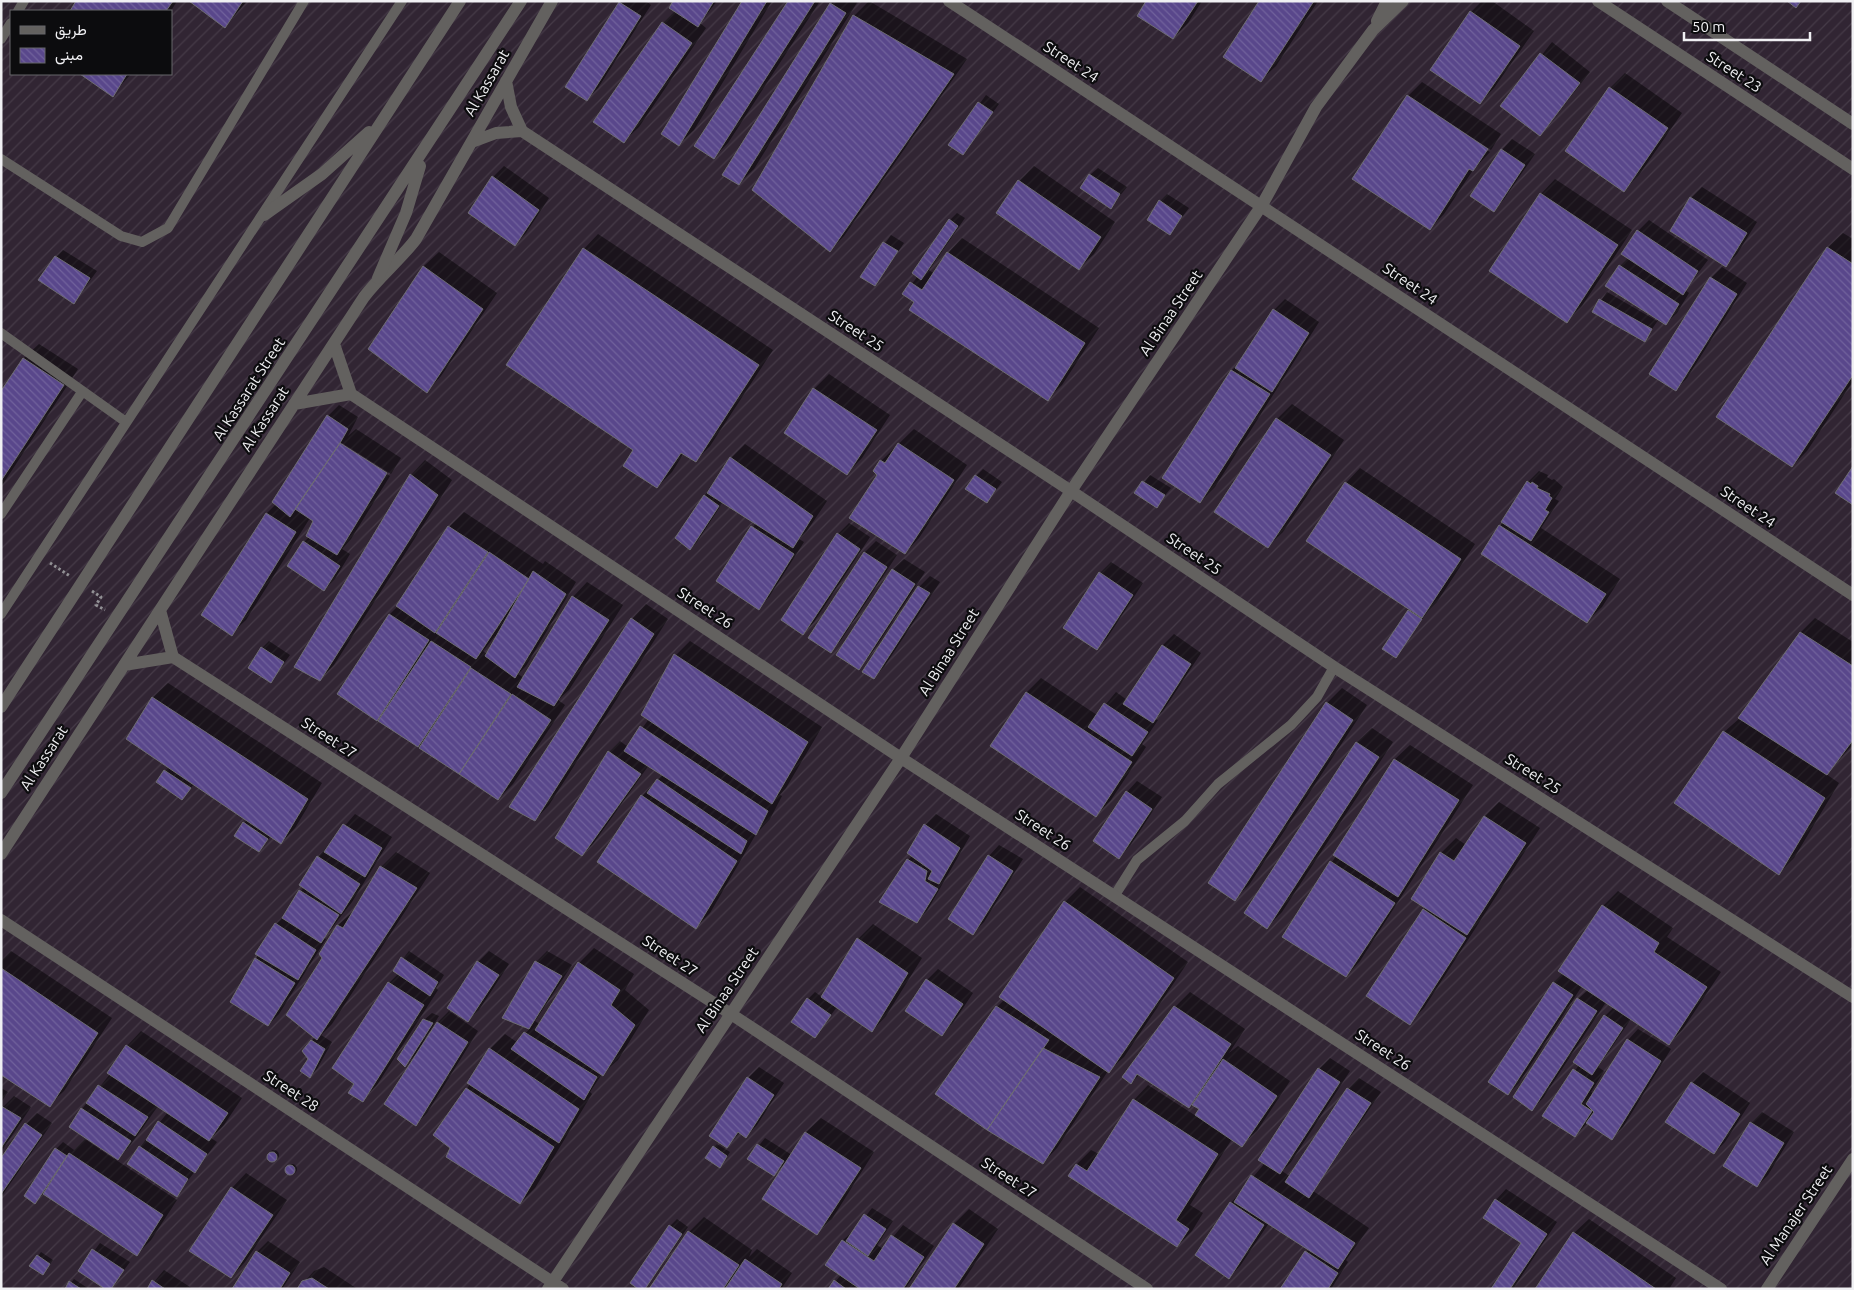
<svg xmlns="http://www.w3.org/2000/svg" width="1854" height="1290" font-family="Ubuntu,Vazirmatn,sans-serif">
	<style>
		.industrial { fill: url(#industrial-furrows); fill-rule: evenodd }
		.shadow { fill: #0007; fill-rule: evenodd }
		.building { fill: url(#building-back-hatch); stroke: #6e6d73 }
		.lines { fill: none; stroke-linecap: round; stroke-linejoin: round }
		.path { stroke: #929195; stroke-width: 3; stroke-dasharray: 2.5 2.5; stroke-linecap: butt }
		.service { stroke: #63615f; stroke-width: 10 }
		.minor { stroke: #63615f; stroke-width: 12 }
		.tertiary { stroke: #63615f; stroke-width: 12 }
		.labels { text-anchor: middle; stroke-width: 4.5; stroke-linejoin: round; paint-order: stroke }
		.street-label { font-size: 15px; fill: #f0f0f3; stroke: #0c0c0e }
	</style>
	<defs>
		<pattern id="industrial-furrows" width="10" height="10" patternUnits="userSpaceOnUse" patternTransform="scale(1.25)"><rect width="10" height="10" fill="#312533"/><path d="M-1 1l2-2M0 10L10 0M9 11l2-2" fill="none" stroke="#453a47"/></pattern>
		<pattern id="building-back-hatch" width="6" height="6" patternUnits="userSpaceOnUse" patternTransform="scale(1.25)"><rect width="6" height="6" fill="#59478b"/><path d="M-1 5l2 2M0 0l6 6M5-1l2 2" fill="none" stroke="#71629c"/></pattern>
	</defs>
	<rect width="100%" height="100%" fill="#232227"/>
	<!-- industrial -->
	<path class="industrial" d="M1 1H1853V1289H1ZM11 11H171V74H11Z"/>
	<!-- shadow -->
	<path class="shadow" d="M78 1H177L171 11H71Z
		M191 1H247L225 27Z
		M622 1H646L651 5 598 88 587 99Z
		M675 1H717L700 23 706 28 639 127 624 141 663 23 675 11Z
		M744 1H772L694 130 679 144Z
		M790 1H820L728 143 714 157Z
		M833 1H858L754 169 739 183 724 174Z
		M869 1 967 59 844 236 830 250 854 16Z
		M1148 1H1202L1188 23 1173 38Z
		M1261 1H1318L1276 66 1261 80Z
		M1482 1H1492L1534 31 1494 88 1479 103 1431 69 1471 12Z
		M1552 42 1590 72 1540 135 1502 106Z
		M1625 73 1682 113 1639 175 1624 190 1610 88Z
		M82 74H131L112 95Z
		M1422 82 1501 134 1491 150 1409 96V99L1490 152 1473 170 1444 214 1429 229 1408 96Z
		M986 95 999 104 963 153 950 145Z
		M1512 139 1535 154 1504 199 1494 210 1502 150Z
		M504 166 549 198 526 233 515 244 469 213 493 177Z
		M1034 166 1115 222 1094 254 1079 268 1019 181Z
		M1098 168 1127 187 1111 207 1090 175Z
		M1555 179 1632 230 1582 306 1567 321 1541 194Z
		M1702 187 1757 222 1737 254 1726 265 1691 198Z
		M1167 194 1189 208 1170 233 1160 201Z
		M957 213 965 218 929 270 934 274 948 253 962 238 1099 328 1062 385 1047 399 904 294 918 276 950 220Z
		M1649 220 1708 260 1685 290 1689 293 1677 313 1666 323 1659 319 1644 340 1593 312 1607 292 1657 321 1658 319 1620 266 1629 257 1638 231Z
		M1843 233 1853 239V381L1807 451 1792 466 1718 416 1828 247Z
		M598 234 773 350 710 446 695 461 684 453 672 472 657 487 635 450 584 249Z
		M891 235 904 243 875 285 862 276Z
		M63 250 97 271 74 302 56 257Z
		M439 252 497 293 441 376 427 391 369 349 424 266Z
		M1722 267 1747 283 1687 378 1676 389 1711 278Z
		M1285 299 1319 322 1215 487 1200 502 1164 478 1232 370 1240 363 1274 310Z
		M39 344 78 369 1 487V393L24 358Z
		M829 374 890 415 862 458 847 473 814 389Z
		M1292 404 1344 440 1283 532 1268 546 1277 419Z
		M339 405 358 417 348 436 356 429 401 458 391 474 342 443V446L390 476 351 539 342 549 350 554 335 579 324 590 304 542 309 537 314 521 310 518 246 620 231 634 203 614 267 513 276 504 328 416Z
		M914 429 967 465 919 538 905 553 879 474 881 461Z
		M745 444 827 501 807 531 799 539 804 542 769 597 758 608 718 581 756 523 723 502 697 542 690 549 704 496 731 458Z
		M425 460 452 480 334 665 319 680 411 475Z
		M1360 468 1475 544 1437 602 1428 611 1395 656 1384 649 1411 609 1346 483Z
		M983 469 1002 482 987 502 976 476Z
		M1539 471 1548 475 1547 477 1552 480 1554 479 1563 487 1555 499 1559 501 1541 528 1620 579 1602 607 1587 621 1500 526 1528 482Z
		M1150 475 1171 488 1156 506 1136 493Z
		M464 512 543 564 545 561 576 582 526 666 518 674 524 678 573 597 587 582 623 605 569 690 558 700 565 705 513 784 498 799 380 721 385 710 377 719 338 694 390 614 398 606 449 527ZM495 636 497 638 487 654 483 651Z
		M849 523 870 537 814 622 803 633 838 534Z
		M876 541 897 555 841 640 830 651 810 637 865 552Z
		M904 559 925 572 869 657 858 668 837 655 893 569Z
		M1111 562 1143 583 1107 638 1096 649 1100 573Z
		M930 576 940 582 884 667 873 678 919 587Z
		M646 604 668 619 549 805 535 820 632 619Z
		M1815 618 1853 642V744L1826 774 1839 783 1794 858 1779 873 1724 732 1740 718 1801 632Z
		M1174 634 1201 653 1163 711 1155 719 1158 720 1142 744 1146 747 1111 800 1096 815 992 746 1027 692 1041 678 1097 715 1116 692 1127 700 1163 645Z
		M269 641 290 655 271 681 262 648Z
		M690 641 822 727 786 788 780 795 782 796 770 819 756 834 710 913 696 927 599 861 642 796 663 774 649 765 593 844 582 855 609 752 620 741 628 747 649 719 676 655Z
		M168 683 322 783 295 828 281 843 271 836 259 851 244 823 247 820 194 784 182 798 165 771 169 767 128 739 153 697Z
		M1342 688 1367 705 1249 885 1234 899 1327 703Z
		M1372 728 1393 742 1282 912 1267 927 1246 913 1357 742Z
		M1410 745 1473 785 1360 961 1346 976 1284 936 1336 856 1334 855 1395 759Z
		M1137 781 1162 797 1130 846 1119 857 1127 792Z
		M1499 802 1540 828 1424 1008 1409 1023 1424 910 1441 853 1456 838 1466 845 1485 816Z
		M355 814 392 837 352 902 324 938 326 939 279 1014 268 1025 256 959 276 924 286 914 304 887 318 857Z
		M936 814 970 836 927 911 916 922 908 860 913 855 925 825Z
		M999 845 1023 859 984 922 973 933 989 856Z
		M396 852 430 873 332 1024 321 1035 332 1042 317 1069 310 1076 309 1059 312 1041 315 1037 324 957 320 954 338 925 354 911 381 867Z
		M1080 887 1188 962 1124 1057 1108 1071 1057 1148 1043 1163 997 1007 1005 999 1065 902Z
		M1618 891 1673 928 1667 937 1721 972 1683 1029 1669 1044 1631 1019 1598 1067 1604 1071 1591 1092 1594 1094 1628 1040 1638 1029 1671 1049 1623 1127 1612 1138 1587 1123 1575 1136 1544 1115 1579 1065 1605 1016 1614 1007 1606 1002 1543 1098 1532 1109 1514 1097 1578 999 1588 990 1582 986 1519 1083 1508 1094 1490 1082 1554 982 1563 973 1603 906Z
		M873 924 922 958 886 1016 872 1031 837 1007 815 1036 808 999 815 992 822 997 858 939Z
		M594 948 634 974 625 990 649 1010 618 1060 602 1074 590 1092 592 1094 535 1188 520 1203 467 1089 490 1049 505 1034 518 1043 530 1028 504 1018 536 962 547 951 572 965 535 1021 541 1025 579 963Z
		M11 951 112 1018 64 1091 49 1105 1 1073V961Z
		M409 951 444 975 436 988 438 990 377 1085 362 1100 356 1083 389 983 399 973 394 970Z
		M489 951 509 964 479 1010 468 1020 478 962Z
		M938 969 973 993 953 1023 942 1034 927 980Z
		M1190 992 1245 1029 1229 1053 1238 1046 1290 1081 1257 1131 1242 1145 1232 1139 1190 1205 1203 1213 1192 1231 1177 1246 1069 1176 1077 1164 1091 1150 1099 1154 1134 1100 1148 1085 1196 1116 1201 1109 1140 1074 1131 1083 1175 1007Z
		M449 1011 478 1031 427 1113 416 1124 385 1103 438 1022Z
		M432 1013 439 1016 415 1055 405 1065 424 1020Z
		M141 1031 242 1098 224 1125 211 1138 217 1142 177 1195 140 1147 168 1112 158 1106 129 1147 116 1160 177 1200 151 1240 137 1254 44 1193 35 1202 56 1149 63 1142 74 1150 85 1139 114 1159 116 1157 82 1109 110 1074 127 1046Z
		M1330 1058 1350 1071 1291 1162 1282 1171 1291 1177 1348 1089 1359 1078 1381 1092 1313 1191 1369 1228 1346 1260 1348 1262 1331 1289H1282L1309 1249 1269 1223 1240 1266 1229 1277 1231 1203 1265 1163 1260 1160 1319 1069Z
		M759 1067 784 1083 757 1125 746 1136 740 1132 727 1146 748 1078Z
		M1703 1072 1750 1103 1725 1142 1714 1153 1667 1122 1692 1083Z
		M1 1088 8 1092 1 1102Z
		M14 1096 31 1107 1 1152V1109Z
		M1762 1112 1794 1132 1768 1175 1757 1186 1725 1165 1751 1123Z
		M37 1113 52 1123 1 1197V1160L26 1124Z
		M821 1118 874 1152 832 1219 817 1233 784 1164 774 1174 749 1158 765 1138 792 1155 806 1132Z
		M717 1144 730 1152 723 1163 714 1147Z
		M269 1155a5 5 0 1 1 10 0a5 5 0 1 1-10 0Z
		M287 1169a5 5 0 1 1 10 0a5 5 0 1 1-10 0Z
		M246 1173 287 1200 245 1262 231 1277 232 1188Z
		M1506 1189 1557 1222 1513 1289H1492L1523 1243 1496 1200Z
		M872 1208 893 1221 877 1245 883 1249 903 1225 934 1246 905 1289H829L841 1275 826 1265 843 1240 855 1230Z
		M969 1209 998 1229 958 1289H911L954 1224Z
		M704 1217 752 1250 749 1257 757 1249 792 1273 781 1289H650L689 1232Z
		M677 1219 688 1227 645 1289 670 1226Z
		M1589 1219 1676 1278 1669 1289H1537L1574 1233Z
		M268 1241 300 1262 282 1289H233L257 1252Z
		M100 1243 130 1262 110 1289 80 1270Z
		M41 1252 53 1260 46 1270 31 1266Z
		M324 1267 356 1288V1289H298L314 1271Z
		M164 1270 193 1289H148Z
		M74 1279 89 1289H66Z"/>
	<!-- building -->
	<path class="building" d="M76 1H173L166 11H70Z
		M189 1H243L225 28Z
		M673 1H714L698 27 669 8Z
		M742 1H767L679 146 661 134Z
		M788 1H815L714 159 694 146Z
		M1146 1H1198L1173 39 1137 16Z
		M1259 1H1314L1261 82 1223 57Z
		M1787 1H1801L1796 8Z
		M619 2 641 16 587 101 565 87Z
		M830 3 846 13 739 185 722 175Z
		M1470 11 1520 46 1480 104 1430 70Z
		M853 15 954 74 830 252 752 190Z
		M662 22 692 43 624 143 593 122Z
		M1540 53 1580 83 1540 136 1500 106Z
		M80 74H127L113 97Z
		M1609 87 1668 128 1624 192 1565 151Z
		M1407 95 1488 149 1473 171 1469 169 1430 230 1352 179Z
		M978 102 993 112 963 155 948 145Z
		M1501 149 1525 165 1494 212 1470 196Z
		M1089 174 1120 194 1111 209 1080 188Z
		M492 176 539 210 515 246 468 213Z
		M1018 180 1101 237 1079 270 996 213Z
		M1540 193 1618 245 1567 323 1489 271Z
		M1690 197 1747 233 1726 267 1670 231Z
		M1159 200 1182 216 1170 235 1147 220Z
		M949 219 958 226 921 280 912 273Z
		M1637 230 1698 271 1683 295 1621 254Z
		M883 242 898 251 875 286 860 277Z
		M1827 247 1853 264V375L1792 467 1716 417Z
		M583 248 759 365 696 462 681 453 657 488 623 466 633 450 506 365Z
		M947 252 1085 343 1048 401 909 310 914 302 902 294 910 282 922 290Z
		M55 256 90 278 74 304 38 280Z
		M1619 265 1679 304 1666 325 1605 286Z
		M423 266 483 309 427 393 368 349Z
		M1710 277 1737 294 1676 391 1649 374Z
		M1599 299 1652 329 1645 342 1592 312Z
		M1273 309 1309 333 1272 392 1235 368Z
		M23 358 64 385 1 481V391Z
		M1231 370 1270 394 1200 503 1162 478Z
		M813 388 877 430 847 475 784 433Z
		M327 415 348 429 340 443 290 517 272 502Z
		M1276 418 1331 455 1268 548 1214 512Z
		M340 443 387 473 337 555 306 536 313 521 295 509Z
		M898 443 954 480 905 554 849 518 877 475 873 471 880 460 885 463Z
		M730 457 813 516 793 548 707 493Z
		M1853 466V505L1835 493Z
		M410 474 438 495 320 681 294 667Z
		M975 475 996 489 987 503 965 489Z
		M1142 481 1165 495 1157 508 1134 493Z
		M1527 481 1531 484 1532 482 1538 486 1537 488 1550 494 1549 496 1552 498 1545 510 1549 512 1531 541 1501 522Z
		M1345 482 1461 559 1422 618 1306 541Z
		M704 495 719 506 690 550 675 538Z
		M266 513 296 532 232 636 201 615Z
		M1499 525 1606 594 1587 623 1481 554Z
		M448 526 488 552 435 633 396 606Z
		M751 526 794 554 759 610 716 581Z
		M837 533 860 549 803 635 781 620Z
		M303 541 340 566 324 591 287 566Z
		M489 552 529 579 476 659 436 633Z
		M864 552 887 567 831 653 808 638Z
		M892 569 915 584 859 670 836 655Z
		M533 571 566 594 515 678 485 656Z
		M1099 572 1133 595 1097 650 1063 628Z
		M918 586 930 593 874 679 862 672Z
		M572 596 609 620 554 706 517 687Z
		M1408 610 1422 619 1396 658 1382 649Z
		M389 614 429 640 377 721 337 694Z
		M631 618 654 634 535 821 509 807Z
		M1800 632 1853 666V740L1827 775 1738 718Z
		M431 641 471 667 418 747 378 721Z
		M1162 645 1191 664 1153 723 1123 704Z
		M261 647 284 662 271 683 248 668Z
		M674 654 808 742 772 804 641 715Z
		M471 668 511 694 459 774 419 748Z
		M1026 692 1132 762 1096 817 990 746Z
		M512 694 551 720 498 800 459 774Z
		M152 697 308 799 281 844 126 739Z
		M1326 702 1353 720 1235 901 1208 883Z
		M1104 703 1148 732 1132 756 1088 727Z
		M640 726 768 811 756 835 624 751Z
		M1723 731 1825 798 1779 875 1674 803Z
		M1356 742 1379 757 1267 929 1244 913Z
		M608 751 641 774 582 856 555 838Z
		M1394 759 1459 800 1398 897 1333 855Z
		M164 770 191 788 182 800 156 782Z
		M657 779 747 841 741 854 647 793Z
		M1126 791 1152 809 1119 859 1093 841Z
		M641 795 737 861 696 929 597 862Z
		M1484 816 1526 843 1467 935 1411 899 1440 852 1454 861Z
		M243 822 268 839 259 852 234 836Z
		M343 824 382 848 365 877 324 852Z
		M924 824 960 848 939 884 928 879 932 871 907 853Z
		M988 855 1013 871 973 935 948 919Z
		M317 856 360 884 341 914 299 885Z
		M907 859 927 871 925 881 938 889 917 923 879 902Z
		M1330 861 1395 903 1346 977 1282 937Z
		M380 866 417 888 317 1040 286 1015 322 958 319 954 337 925 343 928Z
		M299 890 339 915 321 943 282 918Z
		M1064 901 1174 978 1109 1073 999 997Z
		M1602 905 1659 943 1654 952 1707 987 1669 1045 1558 971Z
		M1423 909 1466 938 1410 1025 1366 996Z
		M275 923 316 950 298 980 255 954Z
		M857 938 908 973 872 1032 821 997Z
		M401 957 438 982 430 996 393 971Z
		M255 958 295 983 268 1026 230 1002Z
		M477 961 499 975 468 1022 447 1008Z
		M535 961 562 976 529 1029 502 1018Z
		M578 962 620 990 611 1005 635 1025 603 1076 535 1030Z
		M1 968 98 1033 50 1107 1 1075Z
		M926 979 963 1004 942 1036 905 1011Z
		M388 982 424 1005 363 1102 348 1093 354 1084 332 1068Z
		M1553 982 1573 995 1508 1095 1488 1082Z
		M807 998 831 1015 815 1038 791 1022Z
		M1577 998 1597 1011 1532 1111 1513 1097Z
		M996 1006 1049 1040 987 1130 935 1094Z
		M1174 1006 1231 1044 1189 1108 1137 1074 1131 1084 1122 1077Z
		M1604 1015 1623 1028 1592 1075 1573 1062Z
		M423 1019 433 1023 405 1067 397 1059Z
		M437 1022 468 1042 416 1126 384 1104Z
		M524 1032 597 1077 584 1100 511 1049Z
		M1627 1039 1661 1061 1612 1140 1586 1123 1594 1112 1586 1104Z
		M311 1040 325 1049 310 1078 300 1071 308 1059 302 1051Z
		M126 1045 228 1113 209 1141 107 1073Z
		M489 1048 579 1109 559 1143 467 1083Z
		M1043 1048 1100 1077 1043 1164 987 1130Z
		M1223 1059 1277 1096 1242 1147 1195 1115 1199 1109 1192 1105Z
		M1318 1068 1340 1082 1280 1174 1258 1160Z
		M1573 1069 1594 1083 1581 1104 1592 1111 1575 1137 1542 1116Z
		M747 1077 774 1095 746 1138 738 1132 727 1148 709 1136Z
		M1691 1082 1740 1114 1714 1154 1665 1122Z
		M98 1085 148 1117 135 1136 86 1103Z
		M466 1088 554 1147 520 1204 446 1157 450 1148 433 1135Z
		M1347 1088 1371 1103 1309 1198 1285 1182Z
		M1133 1099 1218 1154 1176 1220 1189 1229 1177 1247 1068 1176 1076 1164 1087 1171Z
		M1 1106 21 1118 1 1148Z
		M81 1108 131 1141 118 1160 69 1127Z
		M158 1121 207 1154 195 1173 146 1140Z
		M1750 1122 1784 1143 1757 1187 1723 1166Z
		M25 1123 42 1135 1 1194V1158Z
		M805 1132 861 1168 817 1235 762 1199Z
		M757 1144 784 1161 774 1176 747 1159Z
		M139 1146 188 1179 177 1197 127 1164Z
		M713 1146 727 1156 720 1168 705 1158Z
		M55 1148 67 1156 35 1204 24 1196Z
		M267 1157a5 5 0 1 1 10 0a5 5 0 1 1-10 0Z
		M69 1153 163 1215 137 1256 43 1194Z
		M285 1170a5 5 0 1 1 10 0a5 5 0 1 1-10 0Z
		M1251 1175 1355 1243 1338 1269 1234 1202Z
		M231 1187 273 1215 231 1278 189 1251Z
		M1495 1199 1547 1234 1510 1289H1491L1521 1243 1483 1218Z
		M1230 1202 1264 1225 1229 1279 1195 1255Z
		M864 1214 886 1229 868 1256 846 1241Z
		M953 1223 984 1244 954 1289H909Z
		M669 1225 682 1234 645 1289H638L630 1283Z
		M688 1231 739 1265 723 1289H649Z
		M1573 1232 1656 1289H1535Z
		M891 1235 924 1257 903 1289H860L825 1265 842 1240 874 1261Z
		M92 1249 124 1270 111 1289H105L78 1271Z
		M256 1251 290 1273 280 1289H232Z
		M1305 1251 1338 1273 1328 1289H1280Z
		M37 1255 50 1264 43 1275 29 1266Z
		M745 1259 782 1284 779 1289H725Z
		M312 1278 329 1289H297L302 1281Z
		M152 1280 165 1289H147Z
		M834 1280 846 1289H828Z
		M69 1281 81 1289H65Z"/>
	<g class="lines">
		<!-- path -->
		<path class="path" d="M50 563 70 576
			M92 591 101 597 96 605 105 610"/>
		<!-- service -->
		<path class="service" d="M18 11 24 1
			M1 39 11 23
			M1 159 121 236 142 242 168 228 304 1
			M1 333 126 422
			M1 514 82 392
			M1 614 402 1
			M1115 895 1137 860 1185 821 1218 784 1291 725 1317 697 1334 667"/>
		<!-- minor -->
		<path class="minor" d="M949 1 1853 595
			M1598 1 1853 169
			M1667 1 1853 124
			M1377 21 1387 1
			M506 81 511 107 522 131 1071 491 1334 667 1853 997
			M472 142 496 133 522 131
			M334 344 351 394 901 758 1721 1289
			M294 404 351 394
			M160 610 173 657 731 1014 1147 1289
			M124 665 173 657
			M1 854 364 297C380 276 400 260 416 239L552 1
			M1 920 563 1289
			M548 1289 901 758 1071 491 1262 205 1316 107 1373 30 1403 1
			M1767 1289 1853 1159"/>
		<!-- tertiary -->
		<path class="tertiary" d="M264 215 322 174 369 132
			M378 278 406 213 420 166
			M1 707 460 1
			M1 793 521 1"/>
	</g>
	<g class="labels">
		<!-- street labels -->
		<g class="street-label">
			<text transform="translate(1071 62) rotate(33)" y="5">Street 24</text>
			<text transform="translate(1734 72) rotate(33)" y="5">Street 23</text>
			<text transform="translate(487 83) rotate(-60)" y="5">Al Kassarat</text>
			<text transform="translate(1410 284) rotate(34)" y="5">Street 24</text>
			<text transform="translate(1171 313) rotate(-56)" y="5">Al Binaa Street</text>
			<text transform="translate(856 331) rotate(33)" y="5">Street 25</text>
			<text transform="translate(249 389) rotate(-57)" y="5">Al Kassarat Street</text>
			<text transform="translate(265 419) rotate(-57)" y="5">Al Kassarat</text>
			<text transform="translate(1748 507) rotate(34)" y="5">Street 24</text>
			<text transform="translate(1194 554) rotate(34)" y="5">Street 25</text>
			<text transform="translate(705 608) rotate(33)" y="5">Street 26</text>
			<text transform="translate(949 652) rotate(-58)" y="5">Al Binaa Street</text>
			<text transform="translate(329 738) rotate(33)" y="5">Street 27</text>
			<text transform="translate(44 758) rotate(-57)" y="5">Al Kassarat</text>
			<text transform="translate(1533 774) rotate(32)" y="5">Street 25</text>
			<text transform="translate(1043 830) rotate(33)" y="5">Street 26</text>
			<text transform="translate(670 956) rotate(33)" y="5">Street 27</text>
			<text transform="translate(727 990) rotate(-56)" y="5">Al Binaa Street</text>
			<text transform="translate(1383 1050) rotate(33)" y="5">Street 26</text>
			<text transform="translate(291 1091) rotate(33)" y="5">Street 28</text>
			<text transform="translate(1009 1178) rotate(33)" y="5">Street 27</text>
			<text transform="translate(1796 1215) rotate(-56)" y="5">Al Manajer Street</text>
		</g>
	</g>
	<!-- border -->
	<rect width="1854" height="1290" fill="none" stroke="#f0f0f3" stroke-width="5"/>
	<!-- legend -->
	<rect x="10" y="10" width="162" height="65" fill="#0c0c0e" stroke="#67676a"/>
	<rect x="20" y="26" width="25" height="8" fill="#63615f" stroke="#67676a"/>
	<text x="55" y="35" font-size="15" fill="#f0f0f3">طريق</text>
	<rect x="20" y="48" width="25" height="15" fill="url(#building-back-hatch)" stroke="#67676a"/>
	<text x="55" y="60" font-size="15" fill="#f0f0f3">مبنى</text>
	<!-- scale -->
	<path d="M1684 32v8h126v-8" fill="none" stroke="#f0f0f3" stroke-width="2.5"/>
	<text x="1692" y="32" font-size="15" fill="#f0f0f3" stroke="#0c0c0e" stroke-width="4" paint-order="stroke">50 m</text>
</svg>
